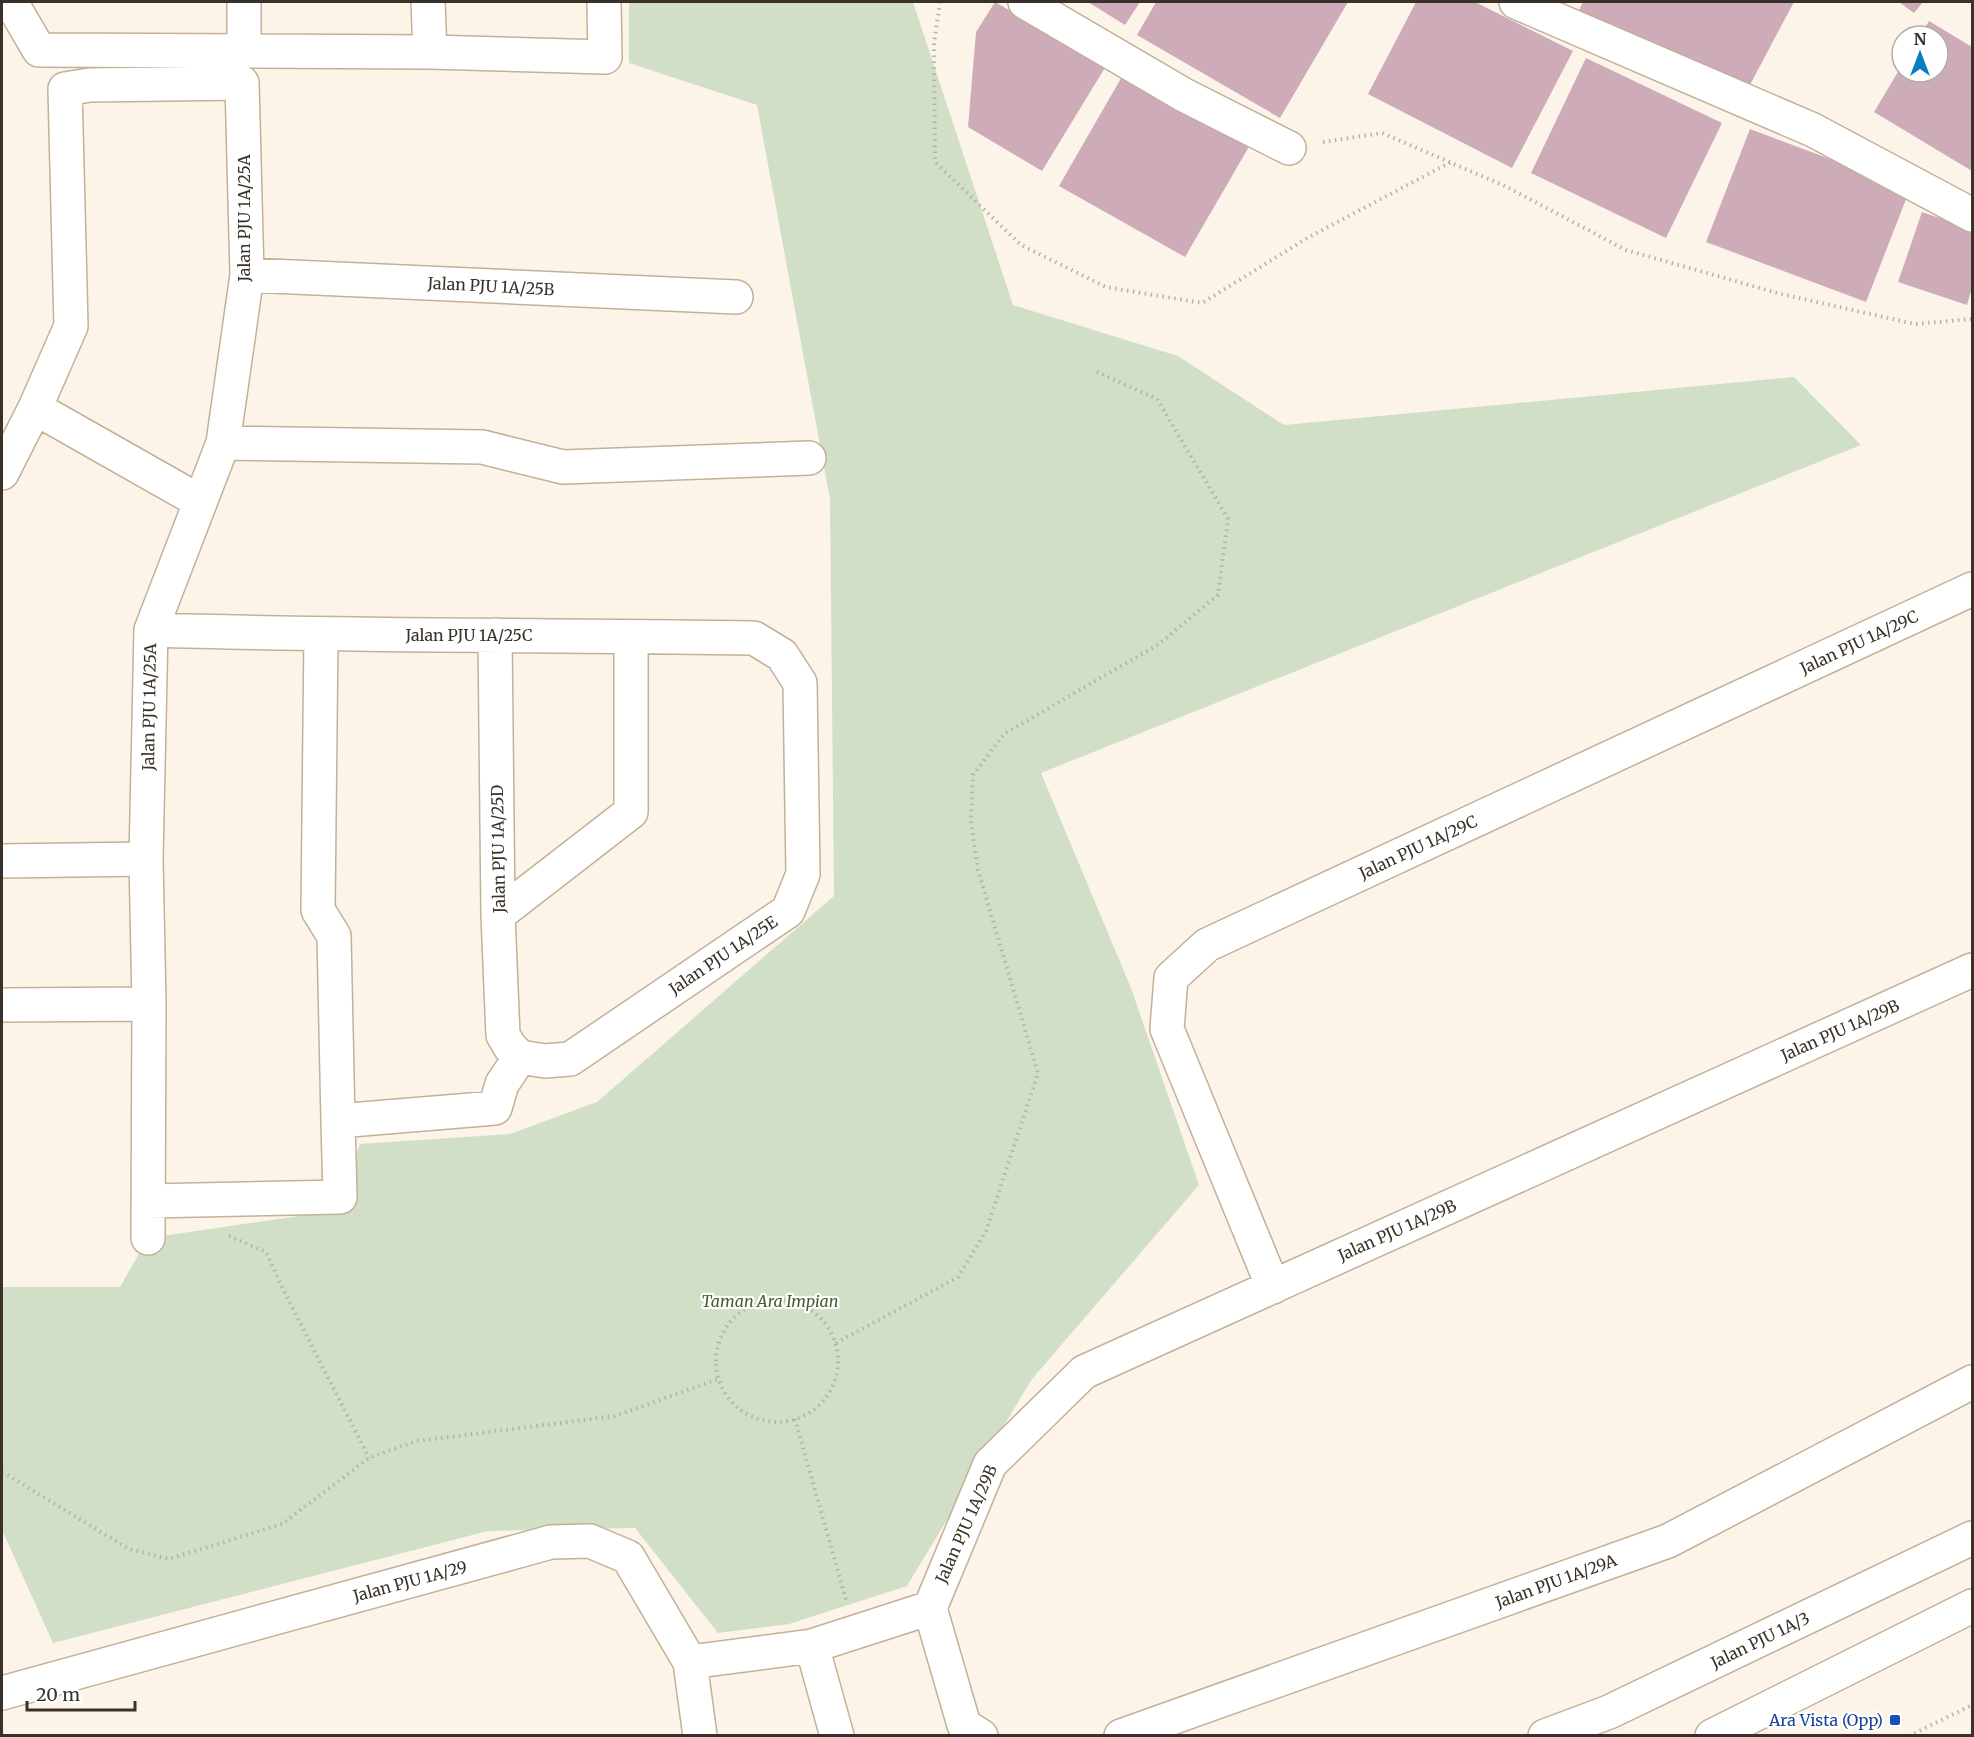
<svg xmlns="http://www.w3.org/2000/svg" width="1974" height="1737" font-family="Merriweather,serif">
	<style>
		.green { fill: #d0dfc6 }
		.building { fill: #cdabb9 }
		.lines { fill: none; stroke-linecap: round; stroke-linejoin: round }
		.minor-casing { stroke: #c4b096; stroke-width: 36 }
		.path { stroke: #b9b0a6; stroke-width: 4; stroke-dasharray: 1.5 4.5; stroke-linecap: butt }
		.minor { stroke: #fff; stroke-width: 33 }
		.transit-dot { fill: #1a4fb4; stroke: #fff; stroke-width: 2 }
		.labels { text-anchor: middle; stroke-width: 4.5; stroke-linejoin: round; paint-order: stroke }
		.street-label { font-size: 16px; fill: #3a3228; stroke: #fff }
		.park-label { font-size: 16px; font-style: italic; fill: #445d2f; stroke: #fff }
		.transit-label { font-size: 16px; fill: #164399; stroke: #fff; text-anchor: end }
	</style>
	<rect width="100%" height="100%" fill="#fdf4e9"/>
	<!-- green -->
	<path class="green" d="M629 2H913L1013 305 1178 356 1284 425 1794 377 1861 445 1041 773 1131 988 1199 1185 1032 1379 907 1586 789 1624 718 1633 635 1528 488 1531 53 1643 2 1530V1287H120L148 1238 334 1211 360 1144 510 1134 597 1102 834 896 830 499 757 105 629 63Z"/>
	<!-- building -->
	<path class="building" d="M995 2 1106 66 1042 171 968 127 976 32Z
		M1088 2H1140L1125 25Z
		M1156 2H1348L1280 118 1137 35Z
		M1416 2H1475L1573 51 1512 168 1368 94Z
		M1583 2H1794L1743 98 1578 12Z
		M1899 2H1923L1914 13Z
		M1929 21 1972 47V171L1874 112 1902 65V72H1938V36H1920Z
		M1586 58 1722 123 1666 238 1531 173Z
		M1124 73 1250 145 1185 257 1059 186Z
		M1750 129 1910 189 1866 302 1706 242Z
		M1922 212 1972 229V288L1967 305 1898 282Z"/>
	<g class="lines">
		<!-- minor casing -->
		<g class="minor-casing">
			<path id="minor" d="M11 2 39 50 430 52 605 57 604 2
				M428 2 430 52
				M1025 2 1184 95 1289 148
				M1516 2 1813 130 1972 215
				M244 51V2
				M247 275 736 297
				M223 443 482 447 563 467 809 458
				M2 473 35 408
				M151 630C352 636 553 635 754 638L782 655 800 683 803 874 788 911 570 1059 545 1061 520 1057
				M321 635 318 910 334 936 338 1121
				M495 635 498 915 503 1035 510 1047 520 1057
				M2 861 146 859
				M498 915 631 812V637
				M2 1005 149 1004
				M149 1201 340 1197 338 1121 495 1108 502 1084 520 1057
				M148 1238 149 1004 146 859 151 630 223 443 247 275 242 83 90 85 65 89 71 326 35 408 199 501
				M1273 1287 1167 1029 1171 978 1207 945 1972 589
				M930 1608 990 1464 1084 1372 1972 970
				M930 1608 964 1725 981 1736
				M812 1646 837 1736
				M690 1662 812 1646 930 1608
				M2 1693 551 1542 590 1541 628 1557 690 1662 700 1736
				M1121 1736 1668 1541 1972 1382
				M1545 1736 1609 1712 1972 1538
				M1712 1736 1972 1606"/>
		</g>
		<!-- path -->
		<path class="path" d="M940 2 934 43 935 162 1021 245 1106 287 1202 303 1309 237 1451 162
			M1323 142 1382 133 1505 186 1626 250 1781 294 1915 324 1972 319
			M229 1236 266 1252 284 1291 369 1458
			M716 1361a61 61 0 1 1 122 0a61 61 0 1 1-122 0Z
			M836 1343 958 1277 986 1231 1038 1073 978 870 971 821 973 775 1004 734 1159 644 1218 595 1228 519 1157 399 1095 371
			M795 1419 846 1600
			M2 1473 6 1474 129 1549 169 1559 282 1524 369 1458 417 1441 615 1416 718 1379
			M1909 1736 1972 1705"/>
		<!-- minor -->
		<use href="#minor" class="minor"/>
	</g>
	<!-- markers -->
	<rect class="transit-dot" x="1889" y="1714" width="12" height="12" rx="3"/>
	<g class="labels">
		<!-- street labels -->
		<g class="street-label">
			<text transform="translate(244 218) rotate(-90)" y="6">Jalan PJU 1A/25A</text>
			<text transform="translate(491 286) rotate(3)" y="6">Jalan PJU 1A/25B</text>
			<text x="469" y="641">Jalan PJU 1A/25C</text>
			<text transform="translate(1859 642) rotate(-25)" y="6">Jalan PJU 1A/29C</text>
			<text transform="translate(149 707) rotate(-89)" y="6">Jalan PJU 1A/25A</text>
			<text transform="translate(1418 847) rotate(-25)" y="6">Jalan PJU 1A/29C</text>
			<text transform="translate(498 849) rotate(-91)" y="6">Jalan PJU 1A/25D</text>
			<text transform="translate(723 955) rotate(-34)" y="6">Jalan PJU 1A/25E</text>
			<text transform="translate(1840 1030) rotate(-24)" y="6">Jalan PJU 1A/29B</text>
			<text transform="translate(1397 1230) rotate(-24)" y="6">Jalan PJU 1A/29B</text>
			<text transform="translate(966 1524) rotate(-66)" y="6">Jalan PJU 1A/29B</text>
			<text transform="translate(410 1581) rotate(-15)" y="6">Jalan PJU 1A/29</text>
			<text transform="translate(1556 1581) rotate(-20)" y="6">Jalan PJU 1A/29A</text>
			<text transform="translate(1760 1640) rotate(-26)" y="6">Jalan PJU 1A/3</text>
		</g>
		<!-- park labels -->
		<g class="park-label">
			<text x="770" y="1307">Taman Ara Impian</text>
		</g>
		<!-- transit labels -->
		<g class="transit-label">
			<text x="1883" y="1726">Ara Vista (Opp)</text>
		</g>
	</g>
	<!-- border -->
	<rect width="1974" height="1737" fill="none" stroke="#3a3228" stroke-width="6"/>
	<!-- north arrow -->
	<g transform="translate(1920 54)"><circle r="28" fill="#ffffff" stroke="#b0ada9" stroke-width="1.5"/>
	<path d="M0-4.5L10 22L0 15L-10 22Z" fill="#087bc5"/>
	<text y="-9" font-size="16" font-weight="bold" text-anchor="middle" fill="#3a3228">N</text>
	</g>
	<!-- scale -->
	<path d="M27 1701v9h108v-9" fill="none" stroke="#3a3228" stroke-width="3"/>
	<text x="36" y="1701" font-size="18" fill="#3a3228" stroke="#ffffff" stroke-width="4.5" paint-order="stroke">20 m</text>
</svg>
